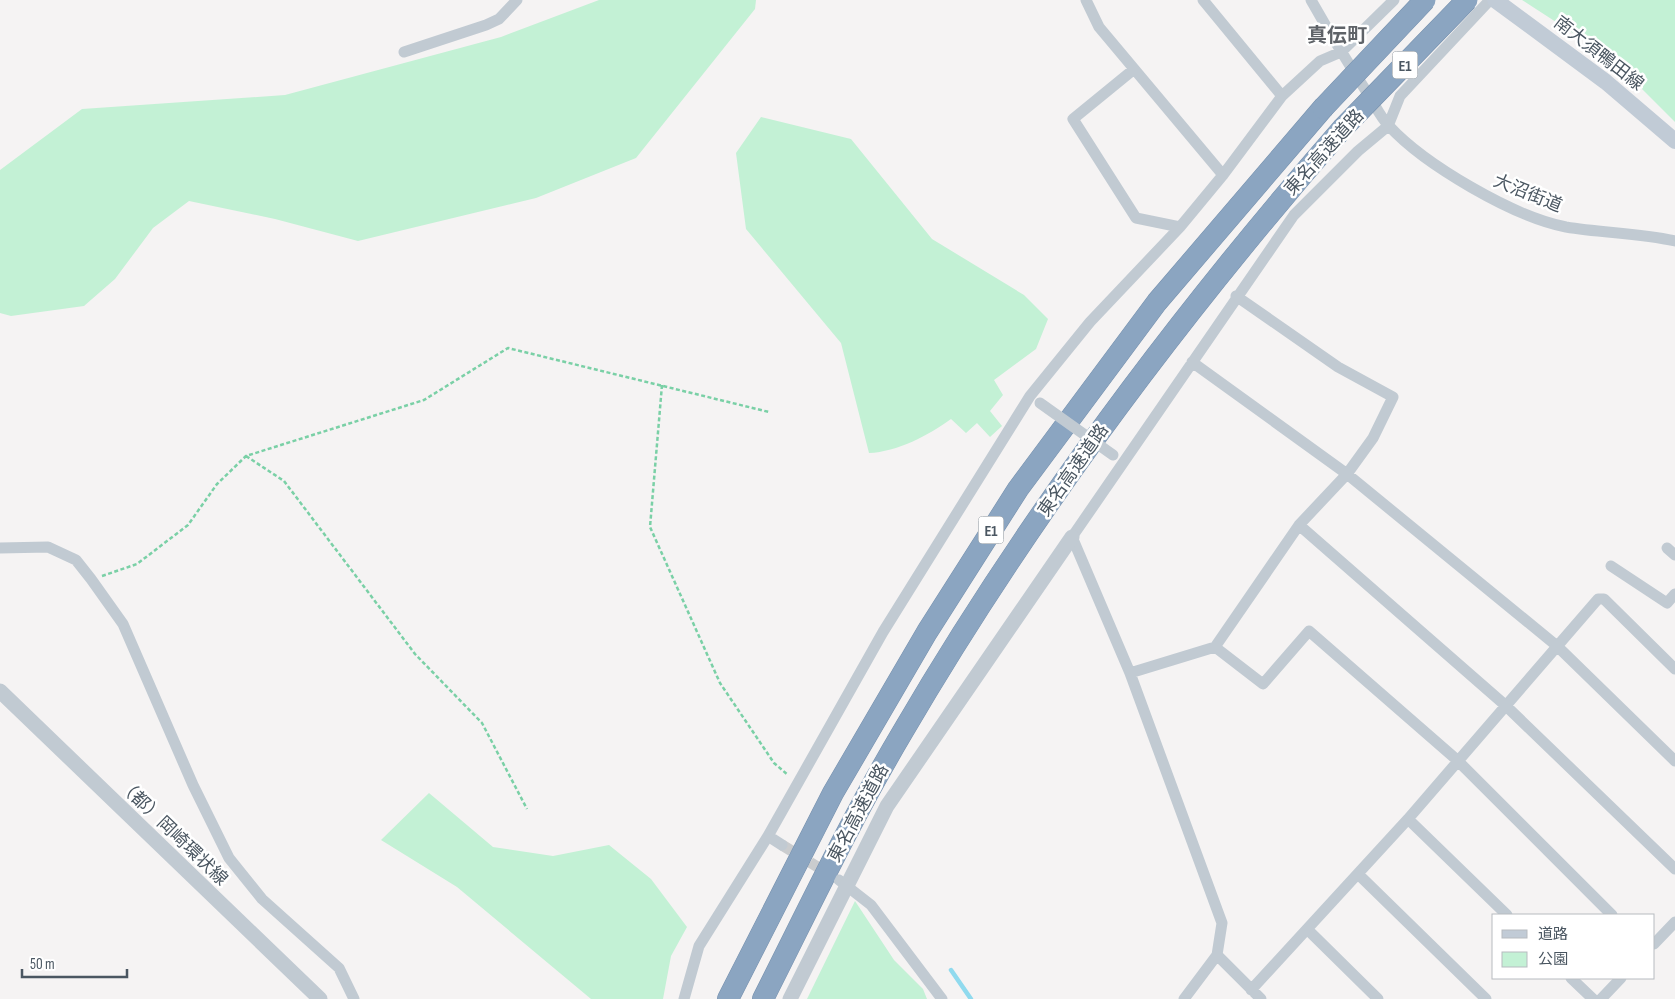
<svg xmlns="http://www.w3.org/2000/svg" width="1675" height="999" font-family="'Sofia Sans Condensed','Noto Sans JP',sans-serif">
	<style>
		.green { fill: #c3f1d5 }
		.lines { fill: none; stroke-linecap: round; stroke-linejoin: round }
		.stream { stroke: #90daee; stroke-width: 4.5 }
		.minor-tunnel { stroke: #caccce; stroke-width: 11; stroke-dasharray: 11 5.5; stroke-linecap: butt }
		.motorway-casing { stroke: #7690ad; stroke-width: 22 }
		.path { stroke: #7ad0a6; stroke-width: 2.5; stroke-dasharray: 4 2.5; stroke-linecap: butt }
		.minor { stroke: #c1cad2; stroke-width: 11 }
		.tertiary { stroke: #c1cad2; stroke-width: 15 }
		.secondary { stroke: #c1cbd6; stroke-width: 16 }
		.motorway { stroke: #8ba5c1; stroke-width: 21 }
		.motorway-bridge-casing { stroke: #7690ad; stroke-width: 22; stroke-linecap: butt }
		.minor-bridge { stroke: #c1cad2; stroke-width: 11 }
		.motorway-bridge { stroke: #8ba5c1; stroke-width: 21 }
		.labels { text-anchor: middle; stroke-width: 5; stroke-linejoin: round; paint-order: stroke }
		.shield { fill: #fff; stroke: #808990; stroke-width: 1 }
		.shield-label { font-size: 16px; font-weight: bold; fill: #4a5661 }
		.street-label { font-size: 18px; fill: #4a5661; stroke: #fff }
		.quarter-label { font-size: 20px; font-weight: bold; fill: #5f6368; stroke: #fff }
	</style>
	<rect width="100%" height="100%" fill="#f5f3f3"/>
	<!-- green -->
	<path class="green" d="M599 0H756L755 9 636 158 536 198 358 241 275 219 189 201 153 228 115 279 84 306 11 316 0 313V170L82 109 285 95 501 37Z
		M1522 0H1675V122L1610 57Z
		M761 117 851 139 932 239 1024 295 1048 319 1036 349 994 380 1003 395 990 411 1002 426 990 437 977 423 966 433 951 419C929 435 897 452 869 453L841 343 746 229 736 153Z
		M429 793 493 847 553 856 609 845 651 879 687 927 671 956 663 999H591L457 887 381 840Z
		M855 901 894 960 923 989 927 999H807Z"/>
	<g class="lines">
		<!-- stream -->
		<path class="stream" d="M951 970 971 999"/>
		<!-- minor-tunnel -->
		<path class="minor-tunnel" d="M782 845 829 874"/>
		<!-- motorway casing -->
		<g class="motorway-casing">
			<path id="motorway" d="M728 999 833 793 927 632 1018 489 1157 302 1323 108
				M763 999C808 910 851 819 902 733 1028 517 1178 317 1342 129"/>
		</g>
		<!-- path -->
		<path class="path" d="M662 385 650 527 720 683 774 763 788 775
			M246 456 284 481 415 654 482 723 527 809
			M102 576 137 564 188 525 217 484 246 456 424 400 508 348 769 412"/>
		<!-- minor -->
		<path class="minor" d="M1086 0 1099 27 1223 175
			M1203 0 1282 96
			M1311 0C1329 32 1348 63 1368 94 1375 105 1381 118 1389 126 1425 165 1514 217 1566 227 1602 233 1639 233 1675 241
			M404 52 486 25 499 19 517 0
			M1133 70 1073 119 1136 218 1180 227
			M1192 362 1347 474 1373 438 1393 397 1338 367 1236 296
			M1299 525 1505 705 1675 869
			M0 548 48 547 76 560 91 579 123 624 193 785 229 858 262 899 339 968 354 999
			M1667 548 1675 555
			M1611 566 1667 603 1675 594
			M1215 647 1263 684 1309 631 1457 760 1612 915
			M1130 673 1215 647 1299 525 1347 474 1557 646 1675 761
			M1408 819 1507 915
			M768 836 782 845
			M1358 874 1486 999
			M839 880 871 905 942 999
			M1307 929 1378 999
			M1654 944 1675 922
			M1217 955 1261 999
			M1571 978 1593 999
			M1251 990 1408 819 1598 599H1604L1675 669
			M684 999 699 946 768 836 883 632 1030 396 1090 322 1180 227 1223 175 1282 96 1320 61 1341 52 1394 0
			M1184 999 1217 955 1222 923 1130 673 1072 537 1294 215 1358 151 1388 126 1400 96 1490 0
			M1601 999 1621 978"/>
		<!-- tertiary -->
		<path class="tertiary" d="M0 691 320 999
			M790 999 887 806 1072 537"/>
		<!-- secondary -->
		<path class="secondary" d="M1495 0 1606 82 1675 141"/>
		<!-- motorway -->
		<use href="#motorway" class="motorway"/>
		<!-- motorway-bridge casing -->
		<g class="motorway-bridge-casing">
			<path id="motorway-bridge" d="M1323 108 1425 0
				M1342 129 1467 0"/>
		</g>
		<!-- minor-bridge -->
		<path class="minor-bridge" d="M1040 403 1113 455"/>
		<!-- motorway-bridge -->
		<use href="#motorway-bridge" class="motorway-bridge"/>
	</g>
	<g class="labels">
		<!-- shield labels -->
		<g class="shield">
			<rect x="1392.5" y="51.5" width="25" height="27" rx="4"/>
			<rect x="978.5" y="516.5" width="25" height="27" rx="4"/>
		</g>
		<g class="shield-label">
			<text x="1405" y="71">E1</text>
			<text x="991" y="536">E1</text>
		</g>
		<!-- street labels -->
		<g class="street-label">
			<text transform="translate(1599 53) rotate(38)" y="6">南大須鴨田線</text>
			<text transform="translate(1324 152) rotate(-48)" y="6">東名高速道路</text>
			<text transform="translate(1528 193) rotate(22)" y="6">大沼街道</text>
			<text transform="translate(1073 470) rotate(-55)" y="6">東名高速道路</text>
			<text transform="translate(858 813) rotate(-62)" y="6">東名高速道路</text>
			<text transform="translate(173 832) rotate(44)" y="6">（都）岡崎環状線</text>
		</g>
		<!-- quarter labels -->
		<g class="quarter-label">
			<text x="1337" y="42">真伝町</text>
		</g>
	</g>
	<!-- legend -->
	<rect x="1492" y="914" width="162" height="65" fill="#ffffff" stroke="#b7bbc0"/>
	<rect x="1502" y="930" width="25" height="8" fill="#c1cbd6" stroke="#b7bbc0"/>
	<text x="1538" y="939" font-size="15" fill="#4a5661">道路</text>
	<rect x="1502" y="952" width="25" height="15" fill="#c3f1d5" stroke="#b7bbc0"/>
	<text x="1538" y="964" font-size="15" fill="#4a5661">公園</text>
	<!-- scale -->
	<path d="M22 969v8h105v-8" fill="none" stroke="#4a5661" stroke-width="2.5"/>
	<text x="30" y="969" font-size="15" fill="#4a5661" stroke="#ffffff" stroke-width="4" paint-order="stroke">50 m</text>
</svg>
